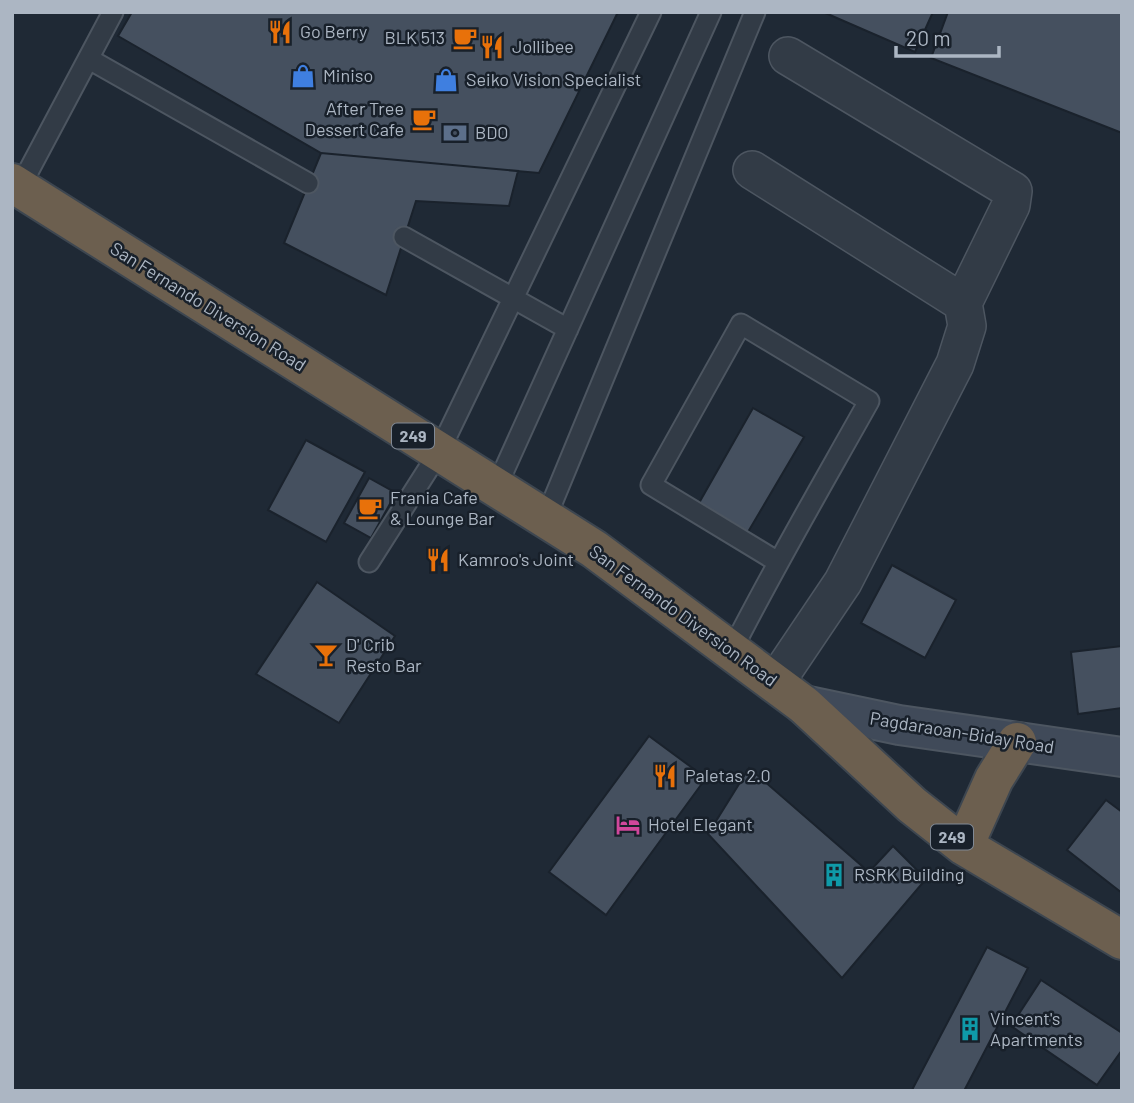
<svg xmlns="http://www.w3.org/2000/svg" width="1134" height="1103" font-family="Barlow,sans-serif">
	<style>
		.building { fill: #45505f; stroke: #1a222c; stroke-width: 2 }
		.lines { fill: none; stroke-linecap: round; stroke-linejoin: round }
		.lane-casing { stroke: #4d5661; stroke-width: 23 }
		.street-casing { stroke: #4d5661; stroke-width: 40 }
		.secondary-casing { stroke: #4d5661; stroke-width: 42 }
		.highway-casing { stroke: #3d4650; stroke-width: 42 }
		.lane { stroke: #323b46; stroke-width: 19 }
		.street { stroke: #323b46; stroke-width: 37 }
		.secondary { stroke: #404a59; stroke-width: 38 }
		.highway { stroke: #6c5f4f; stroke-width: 38 }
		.labels { text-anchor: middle; stroke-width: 5; stroke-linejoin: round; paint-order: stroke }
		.shield { fill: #18202a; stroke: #808995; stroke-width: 2 }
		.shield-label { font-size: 16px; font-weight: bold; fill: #acb6c3 }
		.poi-label { font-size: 18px; fill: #acb6c3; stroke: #18202a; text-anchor: start }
		.street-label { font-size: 18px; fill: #acb6c3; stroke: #18202a }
	</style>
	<rect width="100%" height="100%" fill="#1f2935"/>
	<!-- building -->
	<path class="building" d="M132 12H618L539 173 321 153 118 36Z
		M823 12H933L915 52Z
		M948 12H1122V133L931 58Z
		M321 153 518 171 509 206 416 201 386 295 284 243Z
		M753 408 804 437 748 532 699 503Z
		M306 440 365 472 326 542 268 510Z
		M369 478 396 493 371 538 344 523Z
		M892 565 956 600 925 658 861 623Z
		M317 582 395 636 339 723 256 674Z
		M1122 646V708L1078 714 1071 652Z
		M649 736 706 778 606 915 549 872Z
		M749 768 869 872 893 846 926 879 842 978 708 834Z
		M1106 800 1122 812V893L1067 850Z
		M987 947 1028 968 964 1091H913L912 1090Z
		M1041 980 1122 1033V1050L1097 1085 1011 1026Z"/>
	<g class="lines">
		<!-- lane casing -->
		<g class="lane-casing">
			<path id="lane" d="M89 59 308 183
				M20 187 113 12
				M404 237 568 329
				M496 488 711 12
				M545 520 755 12
				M369 562 439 452 651 12
				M731 652C774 567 822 485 869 401L741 324 651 485 778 562"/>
		</g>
		<!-- street casing -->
		<g class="street-casing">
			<path id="street" d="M788 56 1013 191 1011 205 963 303
				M752 170 963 303 967 326 955 364 843 582 775 683"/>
		</g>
		<!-- secondary casing -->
		<g class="secondary-casing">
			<path id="secondary" d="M804 705 899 725 1122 757"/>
		</g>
		<!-- highway casing -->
		<g class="highway-casing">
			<path id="highway" d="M12 183 594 549 804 705 912 805 964 846 1122 940
				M964 846 994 779 1017 742"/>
		</g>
		<!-- lane -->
		<use href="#lane" class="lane"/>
		<!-- street -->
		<use href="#street" class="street"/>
		<!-- secondary -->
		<use href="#secondary" class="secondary"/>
		<!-- highway -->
		<use href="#highway" class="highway"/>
	</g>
	<!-- icons -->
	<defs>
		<g id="restaurant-bare" transform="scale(1.89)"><path d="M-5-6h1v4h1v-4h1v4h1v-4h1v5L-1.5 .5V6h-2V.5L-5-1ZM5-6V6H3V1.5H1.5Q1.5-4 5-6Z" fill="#e8710a" stroke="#18202a" stroke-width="2.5" paint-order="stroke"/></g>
		<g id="cafe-bare" transform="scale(1.89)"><path d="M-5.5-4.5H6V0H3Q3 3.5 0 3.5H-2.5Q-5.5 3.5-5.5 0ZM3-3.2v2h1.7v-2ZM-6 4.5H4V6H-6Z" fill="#e8710a" stroke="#18202a" stroke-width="2.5" paint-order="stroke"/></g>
		<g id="shop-bare" transform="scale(1.89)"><path d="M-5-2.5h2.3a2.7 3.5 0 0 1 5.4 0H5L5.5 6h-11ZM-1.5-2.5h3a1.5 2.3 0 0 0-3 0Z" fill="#3f7fe0" stroke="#18202a" stroke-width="2.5" paint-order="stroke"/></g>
		<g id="bank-bare" transform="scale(1.89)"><path d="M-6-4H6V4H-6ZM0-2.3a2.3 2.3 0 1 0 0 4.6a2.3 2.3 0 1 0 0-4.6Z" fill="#5c6f8a" stroke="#18202a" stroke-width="2.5" paint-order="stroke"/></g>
		<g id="bar-bare" transform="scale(1.89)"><path d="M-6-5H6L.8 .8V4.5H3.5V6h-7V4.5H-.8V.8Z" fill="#e8710a" stroke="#18202a" stroke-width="2.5" paint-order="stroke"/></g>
		<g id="hotel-bare" transform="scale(1.89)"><path d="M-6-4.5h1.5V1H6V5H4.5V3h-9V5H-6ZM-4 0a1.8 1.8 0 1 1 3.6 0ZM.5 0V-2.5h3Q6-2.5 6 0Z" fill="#d1479c" stroke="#18202a" stroke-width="2.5" paint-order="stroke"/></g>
		<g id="building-bare" transform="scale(1.89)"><path d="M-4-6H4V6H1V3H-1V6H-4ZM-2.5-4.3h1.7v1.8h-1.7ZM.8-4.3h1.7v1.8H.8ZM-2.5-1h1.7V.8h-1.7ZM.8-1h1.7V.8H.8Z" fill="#0f9aa8" stroke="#18202a" stroke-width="2.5" paint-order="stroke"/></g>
	</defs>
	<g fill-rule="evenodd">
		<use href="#restaurant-bare" x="280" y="32"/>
		<use href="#cafe-bare" x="465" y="38"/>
		<use href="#restaurant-bare" x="492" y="47"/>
		<use href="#shop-bare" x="303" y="76"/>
		<use href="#shop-bare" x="446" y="80"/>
		<use href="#cafe-bare" x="424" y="119"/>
		<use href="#bank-bare" x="455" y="133"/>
		<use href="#cafe-bare" x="370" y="508"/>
		<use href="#restaurant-bare" x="438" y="560"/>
		<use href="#bar-bare" x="326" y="655"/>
		<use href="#restaurant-bare" x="665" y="776"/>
		<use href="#hotel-bare" x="628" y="825"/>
		<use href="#building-bare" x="834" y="875"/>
		<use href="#building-bare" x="970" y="1029"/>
	</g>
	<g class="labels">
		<!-- shield labels -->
		<g class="shield">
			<rect x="392" y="423.5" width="42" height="25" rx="5"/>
			<rect x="931" y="824.5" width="42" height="25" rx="5"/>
		</g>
		<g class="shield-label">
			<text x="413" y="442">249</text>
			<text x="952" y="843">249</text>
		</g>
		<!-- poi labels -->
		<g class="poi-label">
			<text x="300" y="38">Go Berry</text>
			<text x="445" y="44" text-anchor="end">BLK 513</text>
			<text x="512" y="53">Jollibee</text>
			<text x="323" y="82">Miniso</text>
			<text x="466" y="86">Seiko Vision Specialist</text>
			<text x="404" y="115" text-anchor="end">After Tree<tspan x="404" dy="21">Dessert Cafe</tspan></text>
			<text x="475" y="139">BDO</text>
			<text x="390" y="504">Frania Cafe<tspan x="390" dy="21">&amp; Lounge Bar</tspan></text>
			<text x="458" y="566">Kamroo's Joint</text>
			<text x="346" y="651">D' Crib<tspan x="346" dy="21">Resto Bar</tspan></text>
			<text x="685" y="782">Paletas 2.0</text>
			<text x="648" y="831">Hotel Elegant</text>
			<text x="854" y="881">RSRK Building</text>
			<text x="990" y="1025">Vincent's<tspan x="990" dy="21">Apartments</tspan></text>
		</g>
		<!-- street labels -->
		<g class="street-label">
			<text transform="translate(208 307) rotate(32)" y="6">San Fernando Diversion Road</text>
			<text transform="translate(683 616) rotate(36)" y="6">San Fernando Diversion Road</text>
			<text transform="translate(962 733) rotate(9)" y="6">Pagdaraoan-Biday Road</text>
		</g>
	</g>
	<!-- border -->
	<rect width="1134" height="1103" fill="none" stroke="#acb6c3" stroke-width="28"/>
	<!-- scale -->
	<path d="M896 46v10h103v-10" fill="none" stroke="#acb6c3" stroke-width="3.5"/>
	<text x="906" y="46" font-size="21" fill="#acb6c3" stroke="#18202a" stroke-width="5" paint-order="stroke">20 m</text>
</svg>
